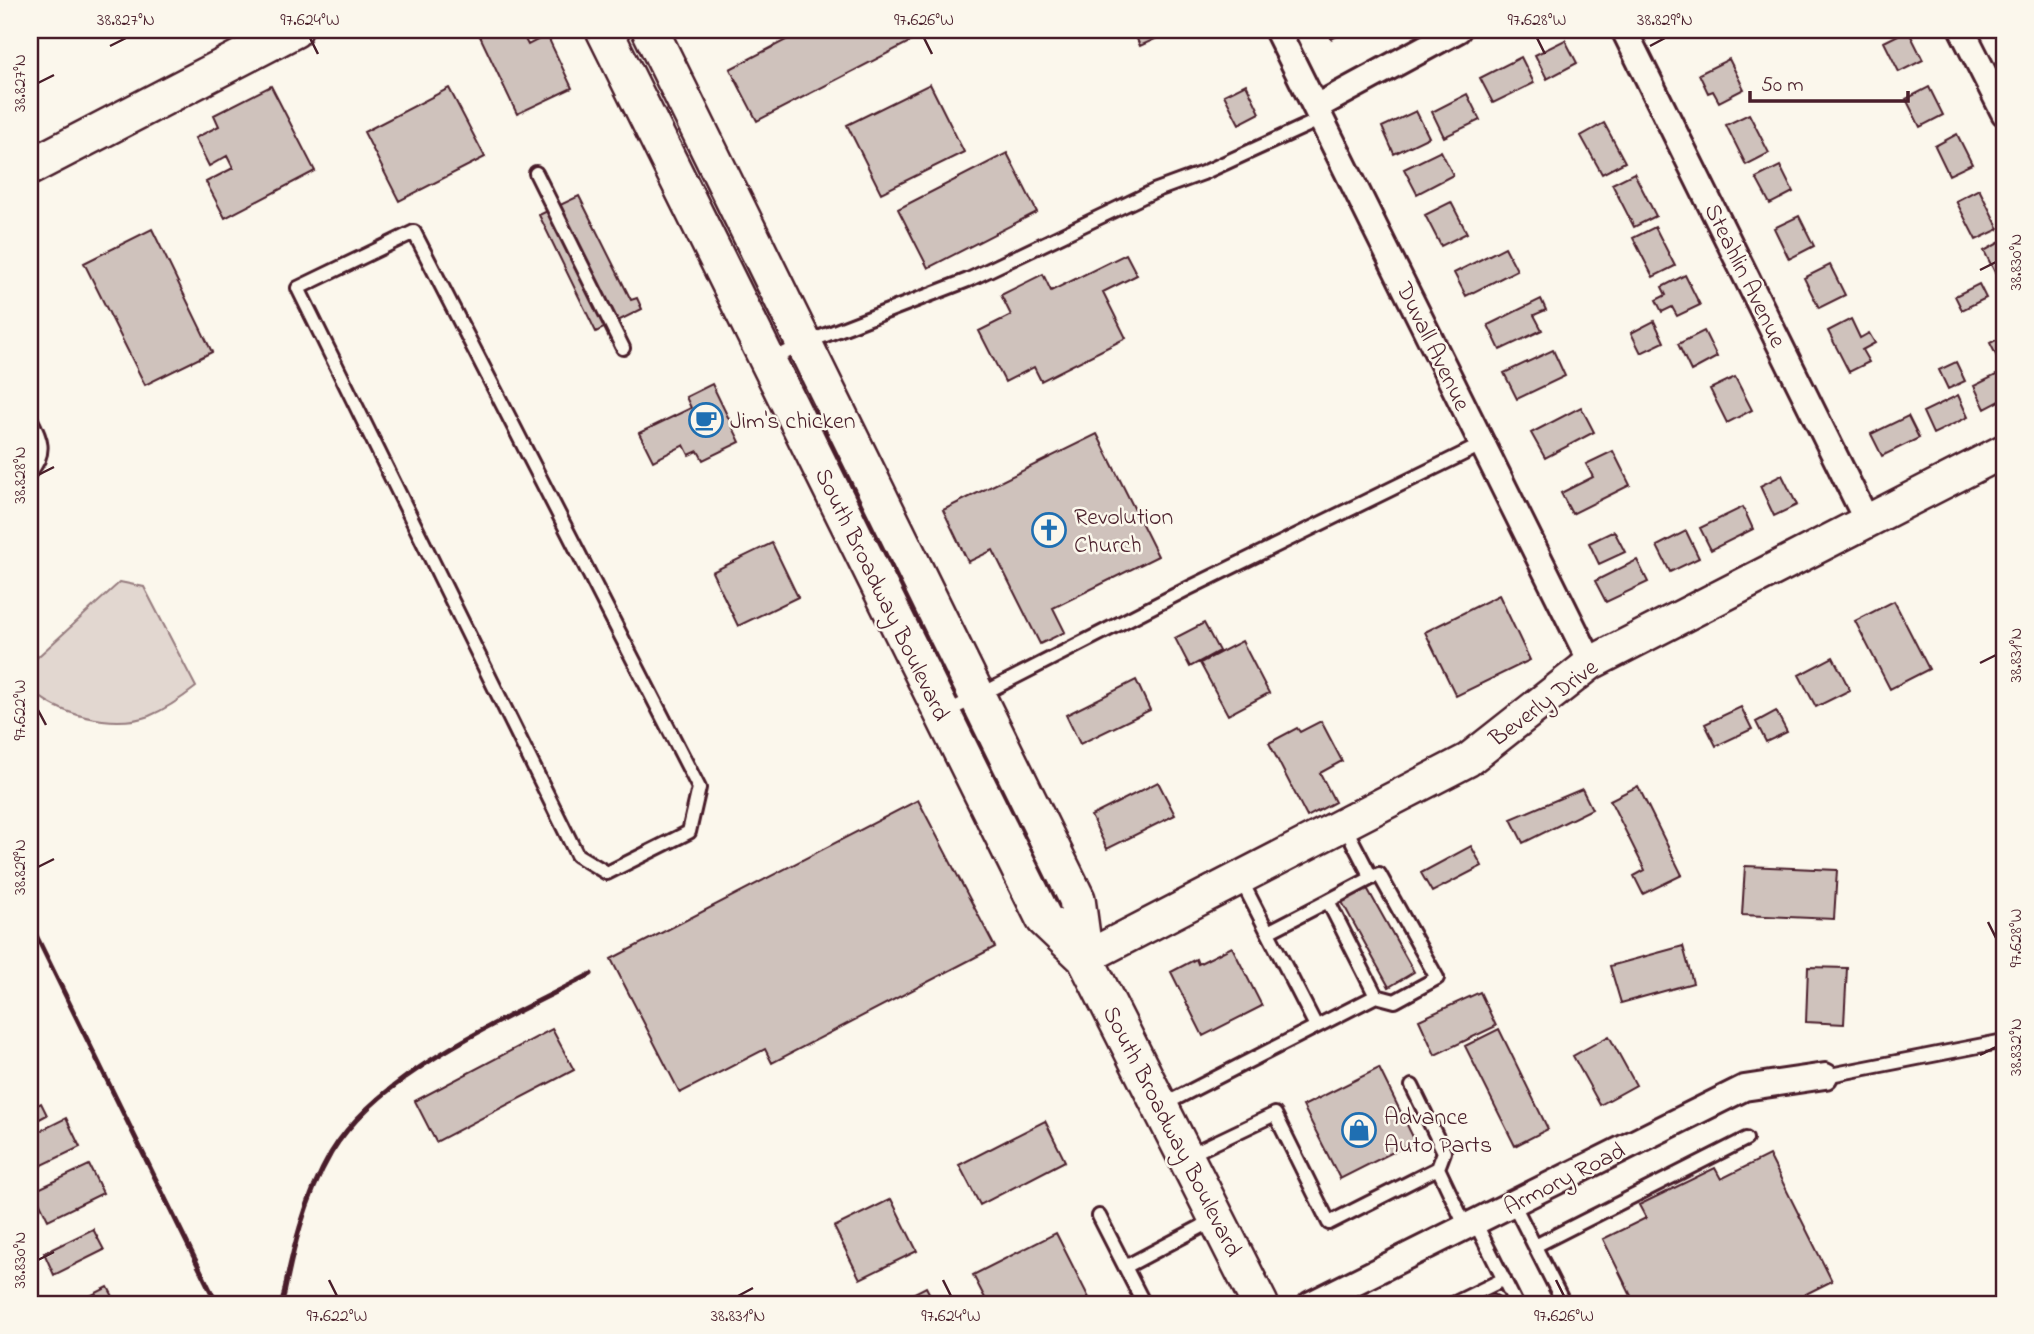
<svg xmlns="http://www.w3.org/2000/svg" width="2034" height="1334" font-family="'Indie Flower',sans-serif">
	<style>
		.green { fill: #e2d7d0; stroke: #967b7e; stroke-width: 2 }
		.building { fill: #cfc2bc; stroke: #4a1f2b; stroke-width: 2 }
		.lines { fill: none; stroke-linecap: round; stroke-linejoin: round }
		.service-casing { stroke: #4a1f2b; stroke-width: 18 }
		.minor-casing { stroke: #4a1f2b; stroke-width: 30 }
		.tertiary-casing { stroke: #4a1f2b; stroke-width: 37 }
		.secondary-casing { stroke: #4a1f2b; stroke-width: 40 }
		.service { stroke: #fbf7ec; stroke-width: 12 }
		.minor { stroke: #fbf7ec; stroke-width: 24 }
		.tertiary { stroke: #fbf7ec; stroke-width: 32 }
		.secondary { stroke: #fbf7ec; stroke-width: 35 }
		.rail { stroke: #4a1f2b; stroke-width: 5 }
		.ticks { fill: none; stroke: #4a1f2b; stroke-width: 2.5 }
		.labels { text-anchor: middle; stroke-width: 5; stroke-linejoin: round; paint-order: stroke }
		.street-label { font-size: 24px; fill: #4a1f2b; stroke: #fbf7ec }
		.poi-label { font-size: 24px; fill: #4a1f2b; stroke: #fbf7ec; text-anchor: start }
		.neatline { fill: none; stroke: #4a1f2b; stroke-width: 2.5 }
		.ticks-label { font-size: 18px; text-anchor: middle; fill: #4a1f2b }
	</style>
	<rect width="100%" height="100%" fill="#fbf7ec"/>
	<filter id="ink" filterUnits="userSpaceOnUse"><feTurbulence type="fractalNoise" baseFrequency=".0143" numOctaves="2"/><feDisplacementMap in="SourceGraphic" scale="14" xChannelSelector="R" yChannelSelector="G"/><feConvolveMatrix kernelMatrix="1 2 1 2 8 2 1 2 1" color-interpolation-filters="sRGB"/></filter>
	<g filter="url(#ink)">
		<!-- green -->
		<path class="green" d="M120 582 144 587 196 687C182 698 166 709 149 716 113 729 56 715 30 688V664Z"/>
		<!-- building -->
		<path class="building" d="M477 30H520L528 45 547 35 572 88 517 114Z
			M805 30H922L925 34 757 121 730 69Z
			M1133 30H1164L1166 34 1140 46Z
			M1327 30H1351L1331 39Z
			M1908 30 1923 60 1899 72 1884 42Z
			M1565 40 1577 63 1547 79 1535 55Z
			M1521 57 1534 83 1493 103 1480 78Z
			M1729 59 1744 89 1719 102 1713 91 1708 93 1699 74Z
			M930 84 964 152 881 193 847 125Z
			M1246 84 1260 113 1239 124 1224 95Z
			M271 86 315 171 225 218 206 182 233 168 227 156 209 166 195 138 219 126 214 115Z
			M1929 87 1943 115 1920 127 1906 99Z
			M449 88 485 157 399 201 364 132Z
			M1467 94 1480 120 1444 137 1432 112Z
			M1416 111 1429 137 1394 154 1382 127Z
			M1749 114 1769 153 1746 165 1726 125Z
			M1604 123 1625 162 1602 174 1581 136Z
			M1957 134 1972 164 1949 175 1935 146Z
			M1441 151 1453 175 1417 194 1404 169Z
			M1007 153 1037 212 928 268 898 209Z
			M1780 166 1793 192 1770 204 1756 178Z
			M1634 173 1656 216 1634 227 1612 184Z
			M1979 189 1999 229 1976 240 1956 201Z
			M579 196 631 300 637 298 642 309 596 332 539 215Z
			M1451 202 1467 233 1441 246 1425 215Z
			M1799 216 1814 246 1789 259 1774 228Z
			M1655 227 1675 266 1653 277 1633 238Z
			M152 229 212 352 145 385 84 263Z
			M2004 240V277L1999 280 1984 251Z
			M1505 247 1517 270 1466 296 1454 273Z
			M1126 254 1137 275 1103 292 1126 338 1041 381 1034 367 1005 382 979 331 1011 315 1001 295 1043 274 1051 291Z
			M1830 265 1845 295 1819 308 1804 278Z
			M1685 275 1700 305 1677 316 1672 307 1662 312 1656 300 1666 295 1662 287Z
			M1979 284 1986 298 1962 310 1955 296Z
			M1541 299 1546 310 1534 315 1542 330 1500 350 1488 325Z
			M1851 319 1860 338 1869 333 1875 343 1862 350 1869 362 1849 372 1828 331Z
			M1654 321 1664 342 1641 353 1631 333Z
			M1704 331 1717 357 1691 371 1678 344Z
			M2004 336V361L2000 363 1990 343Z
			M1553 350 1565 376 1517 399 1504 373Z
			M1956 362 1965 381 1948 389 1939 370Z
			M2004 371V399L1985 409 1974 386Z
			M1735 377 1752 410 1727 423 1710 389Z
			M712 384 740 442 703 460 698 451 689 455 684 445 653 461 639 433 691 408 686 397Z
			M1958 395 1968 417 1933 434 1923 412Z
			M1581 407 1594 432 1545 458 1531 433Z
			M1908 416 1919 438 1882 456 1871 434Z
			M1097 434 1158 556 1053 608 1065 632 1040 644 993 550 968 562 943 510Z
			M1613 451 1630 485 1572 514 1561 493 1593 477 1586 464Z
			M1782 475 1797 505 1774 516 1760 486Z
			M1743 507 1753 529 1711 550 1700 528Z
			M1614 531 1625 552 1599 564 1589 543Z
			M1686 531 1699 558 1670 572 1657 546Z
			M772 543 798 597 738 626 712 572Z
			M1637 560 1648 582 1606 602 1595 581Z
			M1499 595 1530 660 1456 696 1425 632Z
			M1894 601 1929 669 1890 689 1855 621Z
			M1204 623 1219 651 1190 667 1175 638Z
			M1242 641 1269 693 1228 715 1200 663Z
			M1833 657 1850 690 1816 707 1799 675Z
			M1136 680 1150 710 1080 744 1066 715Z
			M1741 707 1752 729 1716 746 1705 724Z
			M1776 711 1787 732 1766 742 1756 722Z
			M1321 721 1342 761 1320 773 1335 802 1307 817 1269 743 1297 728 1300 732Z
			M1158 782 1175 815 1107 849 1091 816Z
			M1638 786 1682 875 1643 894 1634 876 1645 870 1610 800Z
			M1582 789 1592 809 1523 843 1511 819Z
			M918 800 995 947 772 1063 765 1049 680 1093 611 959Z
			M1471 846 1482 866 1432 892 1421 873Z
			M1745 866 1837 870 1834 919 1742 915Z
			M1367 888 1414 972 1389 987 1342 902Z
			M1683 946 1693 983 1621 1003 1610 966Z
			M1232 947 1262 1006 1203 1036 1171 972 1196 959 1198 964Z
			M1808 967 1847 968 1844 1024 1806 1022Z
			M1480 992 1496 1026 1435 1055 1419 1020Z
			M552 1029 574 1070 436 1142 415 1101Z
			M1499 1029 1548 1129 1515 1146 1465 1046Z
			M1609 1036 1636 1085 1600 1105 1573 1056Z
			M1379 1068 1415 1141 1340 1179 1303 1106Z
			M41 1103 47 1115 30 1124V1109Z
			M66 1118 80 1147 30 1171V1136Z
			M1045 1121 1065 1161 980 1205 959 1165Z
			M1769 1155 1832 1281 1786 1304H1635L1603 1239 1646 1218 1639 1205 1715 1168 1721 1179Z
			M89 1165 103 1193 48 1220 34 1191Z
			M891 1199 917 1251 860 1279 834 1227Z
			M93 1229 104 1250 54 1275 44 1253Z
			M1056 1233 1091 1302 988 1304 973 1275Z
			M108 1287 117 1304H87L84 1299Z
			M926 1287 935 1304H893Z"/>
		<g class="lines">
			<!-- service casing -->
			<g class="service-casing">
				<path id="service" d="M536 173 623 348
					M414 232 699 788 689 832 607 873 577 855 298 288Z
					M771 360 805 343 968 280 1154 191 1203 173 1321 119
					M30 418C41 439 47 452 30 472
					M945 713 1189 588 1483 444
					M1344 825 1371 877
					M1240 878 1316 1026
					M1328 901 1379 874 1437 978 1395 1001 1376 996
					M1825 1076 2004 1041
					M1412 1086 1444 1152 1438 1168
					M1161 1106 1376 996 1328 901 1268 932
					M1187 1156 1275 1114 1329 1223 1438 1168 1466 1227
					M1513 1203 1564 1304
					M1099 1216 1144 1304
					M1475 1222 1516 1304
					M1535 1246 1746 1139
					M1125 1267 1214 1220
					M1344 1288 1353 1304
					M1453 1304 1504 1279
					M1486 1304 1492 1302 1496 1304"/>
			</g>
			<!-- minor casing -->
			<g class="minor-casing">
				<path id="minor" d="M1277 30 1591 663
					M1624 30 1867 521
					M1962 30 2004 113
					M1316 107 1458 30
					M1311 1304 1744 1088 1825 1076"/>
			</g>
			<!-- tertiary casing -->
			<g class="tertiary-casing">
				<path id="tertiary" d="M1085 958 1468 760 1591 663 2004 451"/>
			</g>
			<!-- secondary casing -->
			<g class="secondary-casing">
				<path id="secondary" d="M604 30 1044 919 1085 958
					M650 30 1077 899 1085 958 1260 1304
					M30 167 294 30"/>
			</g>
			<!-- service -->
			<use href="#service" class="service"/>
			<!-- minor -->
			<use href="#minor" class="minor"/>
			<!-- tertiary -->
			<use href="#tertiary" class="tertiary"/>
			<!-- secondary -->
			<use href="#secondary" class="secondary"/>
			<!-- rail -->
			<path class="rail" d="M30 923 217 1304
				M282 1304C292 1252 304 1200 331 1153 380 1071 509 1018 591 974"/>
		</g>
	</g>
	<!-- ticks -->
	<path class="ticks" d="M310 38 318 54M924 38 932 54M1537 38 1545 54M110 46 126 38M1650 46 1665 38M38 83 54 75M1980 270 1996 262M38 475 54 467M1980 663 1996 655M38 710 46 725M38 867 54 859M1988 922 1996 938M1980 1055 1996 1047M38 1260 54 1252M329 1280 337 1296M943 1280 951 1296M1556 1280 1564 1296M738 1296 753 1288"/>
	<!-- icons -->
	<defs>
		<g id="cafe-ring" transform="scale(1.75)"><circle r="9.5" fill="#fbf7ec" stroke="#1f6fb2" stroke-width="1.5"/><path d="M-5.5-4.5H6V0H3Q3 3.5 0 3.5H-2.5Q-5.5 3.5-5.5 0ZM3-3.2v2h1.7v-2ZM-6 4.5H4V6H-6Z" fill="#1f6fb2"/></g>
		<g id="church-ring" transform="scale(1.75)"><circle r="9.5" fill="#fbf7ec" stroke="#1f6fb2" stroke-width="1.5"/><path d="M-1.2-6h2.4v3.5h3.3v2.4h-3.3V6h-2.4V-.1h-3.3v-2.4h3.3Z" fill="#1f6fb2"/></g>
		<g id="shop-ring" transform="scale(1.75)"><circle r="9.5" fill="#fbf7ec" stroke="#1f6fb2" stroke-width="1.5"/><path d="M-5-2.5h2.3a2.7 3.5 0 0 1 5.4 0H5L5.5 6h-11ZM-1.5-2.5h3a1.5 2.3 0 0 0-3 0Z" fill="#1f6fb2"/></g>
	</defs>
	<g fill-rule="evenodd">
		<use href="#cafe-ring" x="706" y="420"/>
		<use href="#church-ring" x="1049" y="530"/>
		<use href="#shop-ring" x="1359" y="1130"/>
	</g>
	<g class="labels">
		<!-- street labels -->
		<g class="street-label">
			<text transform="translate(1746 275) rotate(64)" y="8">Steahlin Avenue</text>
			<text transform="translate(1434 346) rotate(64)" y="8">Duvall Avenue</text>
			<text transform="translate(883 594) rotate(64)" y="8">South Broadway Boulevard</text>
			<text transform="translate(1543 702) rotate(-37)" y="8">Beverly Drive</text>
			<text transform="translate(1173 1131) rotate(63)" y="8">South Broadway Boulevard</text>
			<text transform="translate(1564 1178) rotate(-27)" y="8">Armory Road</text>
		</g>
		<!-- poi labels -->
		<g class="poi-label">
			<text x="730" y="428">Jim's chicken</text>
			<text x="1074" y="524">Revolution<tspan x="1074" dy="28">Church</tspan></text>
			<text x="1384" y="1124">Advance<tspan x="1384" dy="28">Auto Parts</tspan></text>
		</g>
	</g>
	<!-- margin -->
	<rect width="2034" height="1334" fill="none" stroke="#fbf7ec" stroke-width="77"/>
	<!-- scale -->
	<path d="M1750 91v10h158v-10" fill="none" stroke="#4a1f2b" stroke-width="3.5"/>
	<text x="1761" y="91" font-size="21" fill="#4a1f2b" stroke="#fbf7ec" stroke-width="5" paint-order="stroke">50 m</text>
	<rect x="38" y="38" width="1958" height="1258" class="neatline"/>
	<g class="ticks-label">
		<text x="126" y="25">38.827°N</text>
		<text x="310" y="25">97.624°W</text>
		<text x="924" y="25">97.626°W</text>
		<text x="1537" y="25">97.628°W</text>
		<text x="1665" y="25">38.829°N</text>
		<text transform="translate(19 83) rotate(-90)" y="6">38.827°N</text>
		<text transform="translate(2015 262) rotate(-90)" y="6">38.830°N</text>
		<text transform="translate(19 475) rotate(-90)" y="6">38.828°N</text>
		<text transform="translate(2015 655) rotate(-90)" y="6">38.831°N</text>
		<text transform="translate(19 710) rotate(-90)" y="6">97.622°W</text>
		<text transform="translate(19 867) rotate(-90)" y="6">38.829°N</text>
		<text transform="translate(2015 938) rotate(-90)" y="6">97.628°W</text>
		<text transform="translate(2015 1047) rotate(-90)" y="6">38.832°N</text>
		<text transform="translate(19 1260) rotate(-90)" y="6">38.830°N</text>
		<text x="337" y="1321">97.622°W</text>
		<text x="738" y="1321">38.831°N</text>
		<text x="951" y="1321">97.624°W</text>
		<text x="1564" y="1321">97.626°W</text>
	</g>
</svg>
